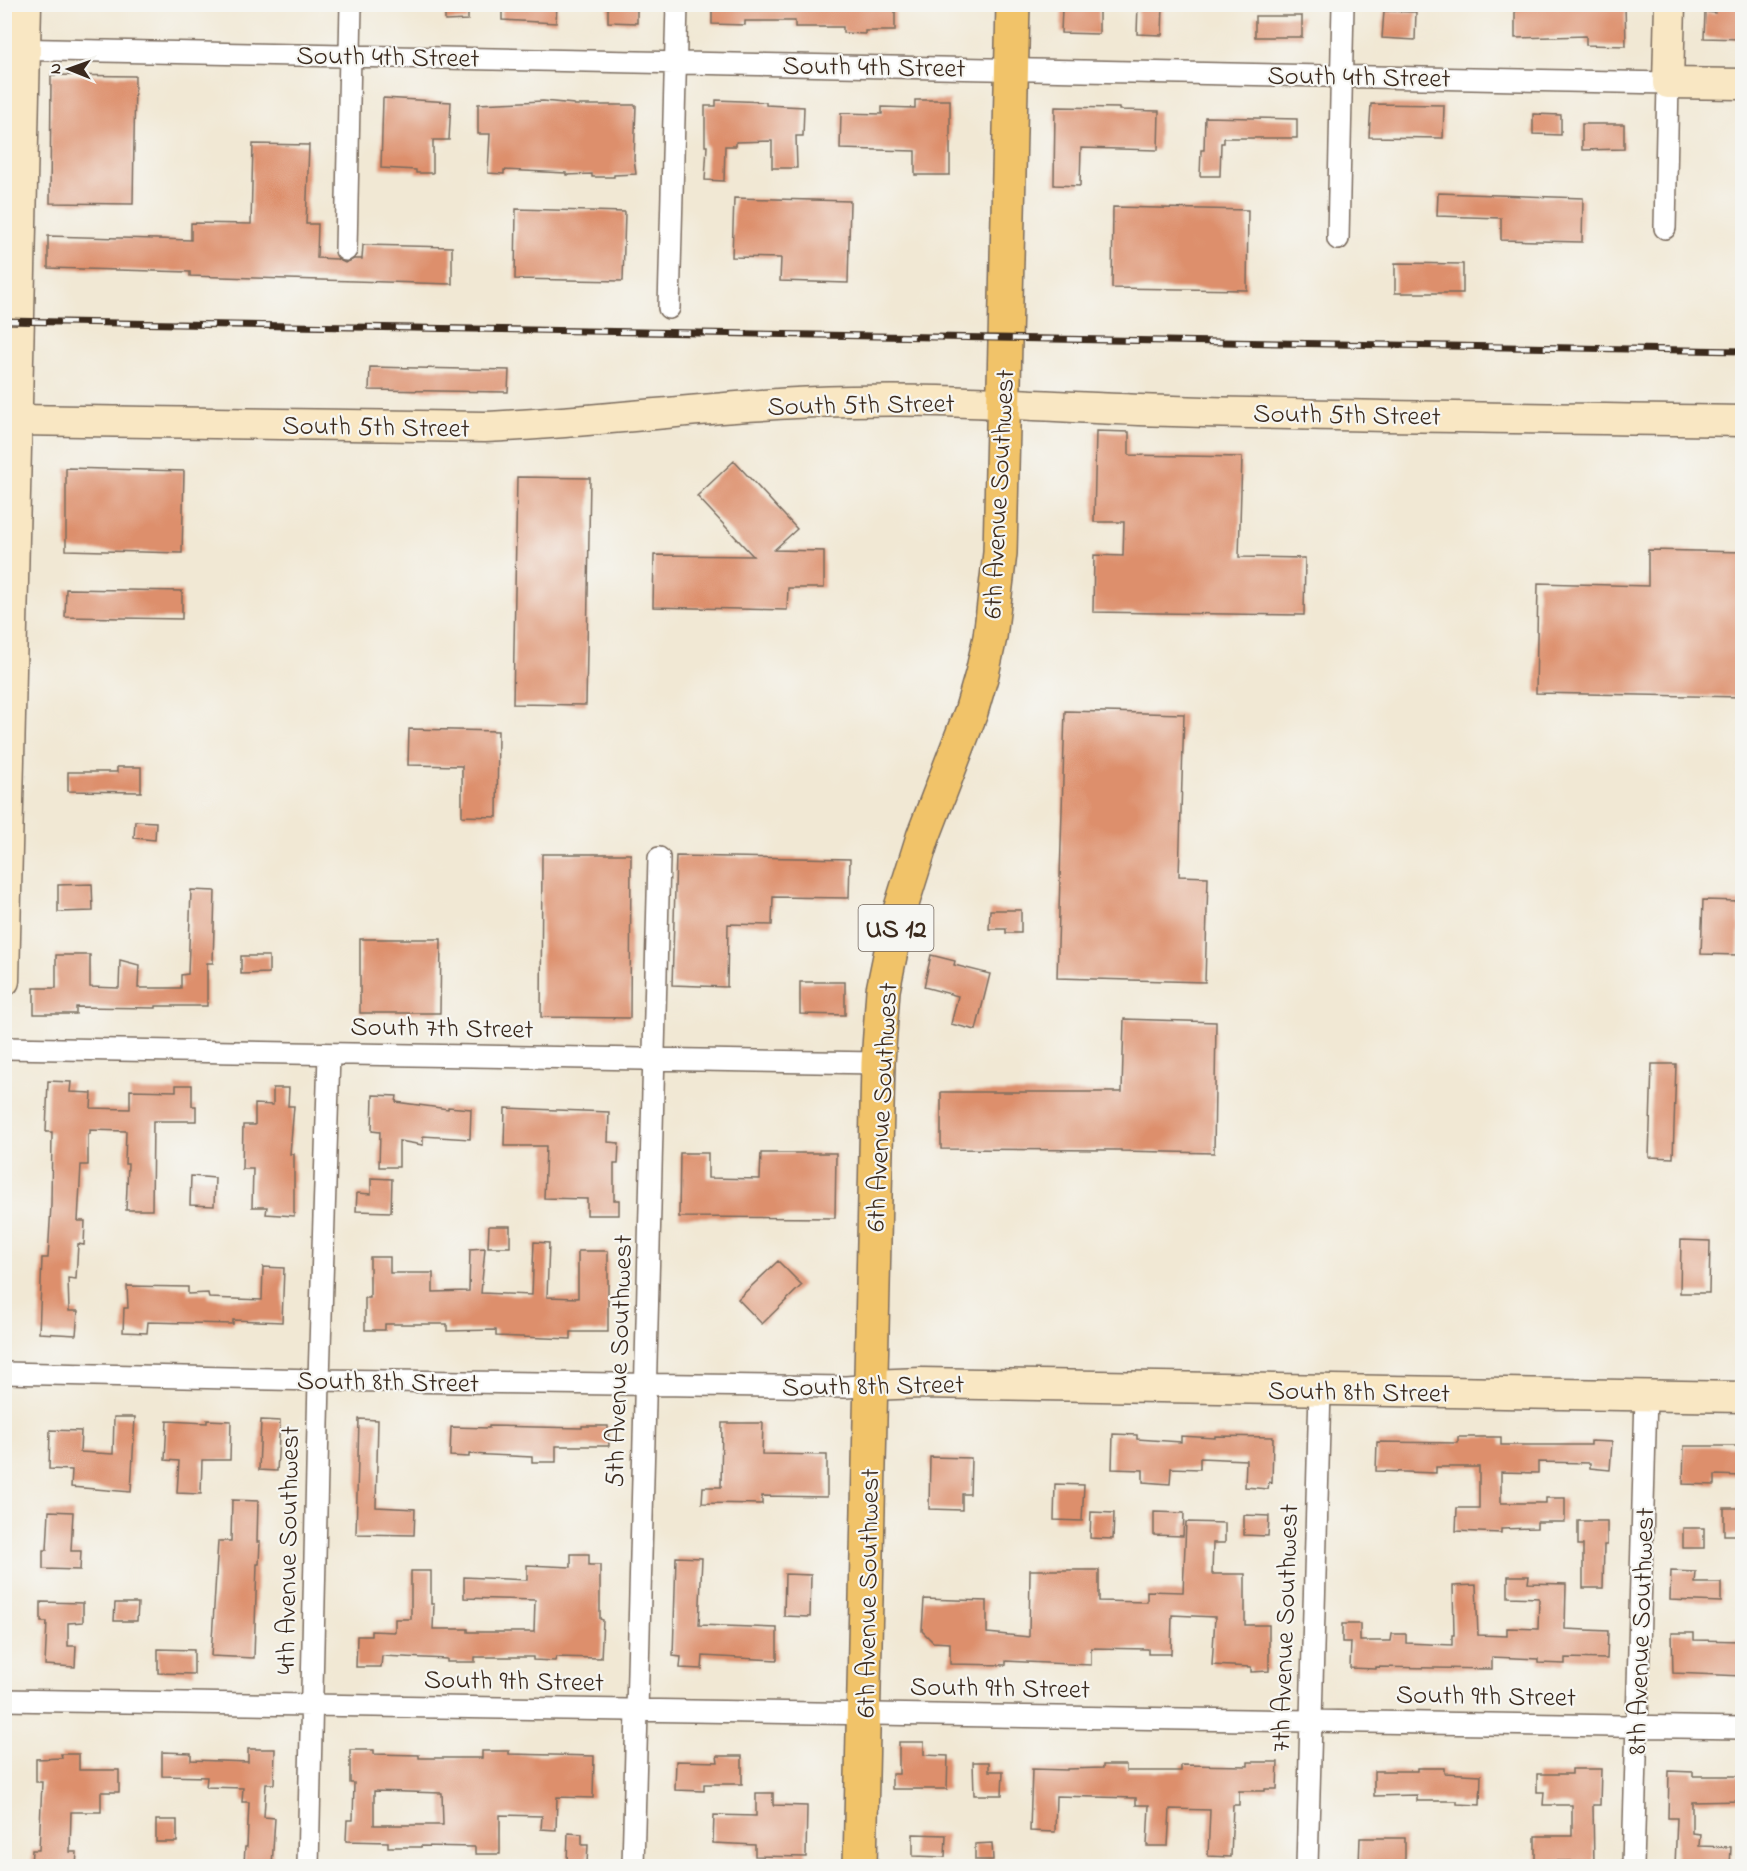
<svg xmlns="http://www.w3.org/2000/svg" width="1747" height="1871" font-family="'Indie Flower',sans-serif">
	<style>
		.building { fill: #dd8f6c; fill-rule: evenodd }
		.lines { fill: none; stroke-linecap: round; stroke-linejoin: round }
		.street-casing { stroke: #7b6c5e; stroke-width: 24 }
		.secondary-casing { stroke: #7b6c5e; stroke-width: 33 }
		.highway-casing { stroke: #7b6c5e; stroke-width: 36 }
		.street { stroke: #fff; stroke-width: 21 }
		.secondary { stroke: #f9e7c3; stroke-width: 30 }
		.highway { stroke: #f1c369; stroke-width: 33 }
		.rail-casing { stroke: #3b2a1e; stroke-width: 7 }
		.rail { stroke: #f6f6f2; stroke-width: 4.5; stroke-dasharray: 14; stroke-linecap: butt }
		.labels { text-anchor: middle; stroke-width: 4.5; stroke-linejoin: round; paint-order: stroke }
		.shield { fill: #f6f6f2; stroke: #73675e; stroke-width: 1.5 }
		.shield-label { font-size: 26px; font-weight: bold; fill: #3b2a1e }
		.street-label { font-size: 27px; fill: #3b2a1e; stroke: #f6f6f2 }
	</style>
	<rect width="100%" height="100%" fill="#f6f6f2"/>
	<filter id="ink" filterUnits="userSpaceOnUse"><feTurbulence type="fractalNoise" baseFrequency=".0167" numOctaves="2"/><feDisplacementMap in="SourceGraphic" scale="12" xChannelSelector="R" yChannelSelector="G"/><feConvolveMatrix kernelMatrix="1 2 1 2 8 2 1 2 1" color-interpolation-filters="sRGB"/></filter>
	<filter id="wash" filterUnits="userSpaceOnUse"><feTurbulence type="fractalNoise" baseFrequency=".008" numOctaves="4" result="noise"/><feDisplacementMap in="SourceGraphic" scale="24" xChannelSelector="R" yChannelSelector="G"/><feGaussianBlur stdDeviation="1.35" result="paint"/><feColorMatrix in="noise" values="0 0 0 0 0 0 0 0 0 0 0 0 0 0 0 0 0 1.4 0 .05"/><feComposite in="paint" operator="in"/></filter>
	<g filter="url(#wash)">
		<rect width="100%" height="100%" fill="#f1e8d4"/>
		<g id="blocks">
			<!-- building -->
			<path class="building" d="M445 4H468V20L445 21Z
				M502 4H557L556 23 502 20Z
				M608 4H637V23L608 22Z
				M712 4H895V31H865V34L843 33V27H795V21H745V25L712 24Z
				M1138 4H1163L1162 35 1137 34Z
				M1515 4H1625L1626 46 1586 45V36L1515 38Z
				M1715 4H1743V39L1704 38 1705 12 1715 13Z
				M1062 7 1099 8V34L1061 33Z
				M1384 11 1416 12 1415 40 1382 38Z
				M1255 16H1302V37H1255Z
				M51 75 135 76 133 204 50 203Z
				M383 98 451 102 449 140H433V173H416V170L381 168Z
				M716 100 766 102V105L804 107 803 136H796L797 168H772V141L736 142V146H725L724 181 705 180 707 146H705V106H716Z
				M915 100H950V175H915V151L840 149 841 113 882 114V107L915 108Z
				M543 101 574 104V105H636L634 159 636 174 614 175V177H592V174L566 175V173L504 170V174L488 173 490 134H478V104Z
				M1371 104 1444 105 1443 138 1369 137Z
				M1055 107 1119 108V110L1159 111 1158 150 1081 148 1080 186 1054 185Z
				M1533 114 1561 115V135L1533 134Z
				M1205 117 1297 119V138H1224V143H1221L1220 176H1200L1201 150H1204Z
				M1582 124H1624V149L1582 150Z
				M253 144 309 145 306 224H318L317 258 337 259 345 263 354 259H362L363 245 452 247V284L190 276V272L48 268V236L191 240V223L251 224Z
				M1438 193 1583 198 1582 242 1501 240V218L1437 216Z
				M734 198 850 201 848 283 780 281 781 258 732 257Z
				M1113 207 1248 210 1247 290 1112 288Z
				M516 209 625 212 623 281 515 279Z
				M1395 263 1463 264V293H1395Z
				M370 367 509 370 508 392 369 390Z
				M1096 431 1129 432V455L1242 457 1239 557 1305 558 1304 615 1093 612 1094 555 1123 556 1124 522H1094Z
				M734 461 797 529 774 550 824 551V588H788L787 610 653 607 654 555 753 556 697 496Z
				M66 468 184 471 182 553 66 550Z
				M517 477 590 478 586 705 513 704Z
				M1648 550 1743 552V697L1536 693 1538 583 1648 586Z
				M66 589 182 591V619L65 617Z
				M1065 711 1184 714 1179 876 1208 877 1205 982 1057 978Z
				M409 729 498 731 497 817 462 816V766L408 765Z
				M117 767H141V792L68 791V772H117Z
				M135 821 156 822 155 840 134 838Z
				M542 854H631L630 1018 541 1017Z
				M676 856 850 859 849 898 773 897 772 925 728 924 727 987 672 985Z
				M92 884 93 911 58 912V885Z
				M191 890 215 891 213 963H207V1006H156V1008L76 1007V1014H34V988H56V955H90V987L119 988 120 960 139 965 138 988H181V975L188 974Z
				M1703 900 1740 901 1738 955 1701 954Z
				M990 910H1021V933H1006V929H989Z
				M360 939H441L440 1013H360Z
				M931 955 955 961 954 965 990 974 976 1030 951 1024 958 996 924 987Z
				M241 956H269V973L241 974Z
				M800 982H845V1015L800 1014Z
				M1124 1019 1216 1022 1214 1153 1121 1151V1150L941 1149V1092H1122Z
				M1652 1064H1676L1673 1158 1649 1157Z
				M48 1081 71 1082 70 1092 92 1093 91 1108 130 1109V1090L176 1091V1085H192V1106H196V1121H153L152 1210H126L128 1164H125L126 1131 90 1130V1134H88V1165H81L78 1221H85L84 1245 78 1244 76 1279 68 1278 69 1311H78L76 1335 39 1333 42 1258H48L51 1205 52 1132H46Z
				M273 1088H289L288 1106H294L290 1154H294V1216L266 1214 267 1207H252L253 1169H242L243 1125H255V1104L273 1105Z
				M373 1095 397 1096 396 1102 448 1109V1107L471 1109 470 1139 423 1136V1145L399 1141V1167H379L380 1132 372 1131Z
				M505 1108 609 1112 608 1142 619 1143 618 1164H614V1200H619V1215H587V1199L544 1198 546 1146H504Z
				M680 1153H708V1178L760 1179 761 1153H836L835 1218 679 1217Z
				M191 1176 215 1178 214 1206 190 1205Z
				M371 1178 392 1179 391 1212 356 1211 357 1193 371 1194Z
				M489 1226H510V1247H488Z
				M1681 1240 1710 1241 1709 1293H1680Z
				M534 1242 549 1243 547 1297 578 1298V1251H608V1332H571V1339L496 1336V1330L447 1331V1324H385V1330H365V1298H370V1257H390V1273H433V1292L469 1291 470 1249 485 1248 481 1293 532 1295Z
				M778 1261 802 1285 762 1324 738 1299Z
				M263 1267 284 1268 282 1322 233 1320V1324L148 1322 147 1333 123 1332 124 1308H128L127 1286 188 1287V1294L208 1293 209 1298 262 1300Z
				M114 1417H135L131 1492 71 1487 72 1470 49 1469 50 1430 81 1431 80 1452 113 1454Z
				M359 1419 378 1420 376 1507 415 1509 414 1535 356 1534Z
				M207 1420 231 1421 230 1460H202L201 1494 177 1493 179 1461 165 1460 167 1421 207 1423Z
				M261 1420 280 1421 277 1471 259 1470Z
				M722 1423H763L762 1454 827 1455V1497L762 1496V1504L702 1503 703 1487H721Z
				M489 1426 582 1428V1426H608L609 1446H556V1462H532V1457L469 1454V1457L450 1456 451 1427 489 1428Z
				M1113 1434 1137 1435V1439L1181 1442V1436L1215 1438V1436L1273 1437 1272 1483 1269 1482 1268 1489 1245 1487 1246 1460 1200 1458V1469L1171 1468 1170 1484 1143 1482V1470L1112 1469Z
				M1458 1437H1501V1445H1591V1441L1612 1442 1610 1470 1590 1468V1463L1538 1462V1473L1501 1472V1503H1546V1498H1565V1522H1537V1528L1501 1529V1533L1456 1531 1457 1508H1479V1467H1436V1473L1376 1471 1377 1442 1458 1443Z
				M1684 1446H1743V1476L1715 1475V1485L1683 1484Z
				M930 1457 971 1458 970 1494H962V1510L929 1509Z
				M1055 1484 1084 1485 1082 1521 1054 1520Z
				M232 1500 258 1501 257 1542H260L259 1564H257L254 1658 211 1656 218 1541H231Z
				M1724 1508H1743V1535H1724Z
				M49 1511 73 1512 71 1551H81L80 1570 43 1569V1550H47Z
				M1091 1512 1114 1513 1113 1539 1090 1538Z
				M1154 1512 1184 1513 1183 1536 1154 1535Z
				M1244 1515 1269 1516 1268 1536 1244 1535Z
				M1578 1521H1607V1545H1604L1603 1588H1583V1545H1578Z
				M1186 1522 1225 1523V1543H1213L1212 1574H1245V1625H1269V1671L1251 1672V1667L1212 1665 1215 1617 1172 1615 1171 1654H1148V1649L1091 1648V1665L1006 1661V1665L950 1664V1643L933 1642 922 1631 924 1599 987 1601V1633L1029 1637 1030 1570H1099V1601L1147 1602V1591L1183 1592Z
				M1683 1528H1704V1548H1683Z
				M571 1554H589V1565H600V1619L603 1620 601 1658 556 1657 555 1661 533 1660V1657H475V1662H447V1659L382 1656 381 1667H356L357 1636H371V1631L395 1632V1619H411V1571H431V1604H434L433 1629H468V1632H534L535 1600 464 1598V1577L527 1580V1565L571 1567Z
				M676 1557 702 1558 699 1625 777 1628V1660L703 1656 702 1669 680 1668 681 1657 673 1656Z
				M1671 1571 1696 1572 1695 1583H1721V1602L1670 1600Z
				M785 1574 811 1575 810 1617 784 1616Z
				M1508 1576H1529L1528 1583 1566 1584 1565 1629 1608 1631 1607 1659 1565 1658V1664L1538 1663V1659L1492 1657V1669L1376 1667V1669L1350 1668 1351 1642H1342V1624H1360V1641H1391L1392 1634H1406V1643L1452 1645V1635H1454L1453 1586 1476 1585 1478 1635 1507 1636V1628L1538 1629 1539 1598 1508 1597Z
				M41 1602 83 1603V1622L68 1623V1646H76L75 1667 45 1665 47 1622H41Z
				M115 1603H138L137 1621H114Z
				M1672 1633H1694V1640L1743 1641V1676L1673 1673Z
				M158 1649 194 1650V1674L158 1673Z
				M899 1742H924V1755L948 1756 947 1789H892V1774H899Z
				M248 1749H275L274 1784H266L264 1817 275 1818 272 1866 244 1864 245 1847H247L249 1802H242L243 1788 206 1787 207 1777 162 1776V1752L191 1753V1760L248 1762Z
				M350 1750H374V1754L419 1755V1758H482V1751H509V1754L594 1756 593 1798 557 1797 556 1830 541 1829 542 1816 500 1815V1854H475V1847L421 1846V1847H388V1842L346 1841 347 1820H353L354 1783H350ZM374 1791 442 1793 443 1825H374Z
				M61 1754H79V1770H119V1792H101V1812H71L70 1852H77L76 1866H31L32 1850H39L42 1782H36V1759L62 1758Z
				M717 1756H742V1784H704V1791L675 1790 676 1761 718 1762Z
				M973 1762H989V1771H1003L1002 1795H974Z
				M1248 1762H1278L1277 1789H1265V1791H1239V1805H1233L1231 1857 1208 1856 1210 1810 1170 1809 1168 1846H1147L1149 1805H1136V1798L1056 1796 1055 1832 1030 1831 1032 1769 1067 1770V1769L1103 1768V1765H1126V1771H1181V1765L1248 1766Z
				M1417 1768H1444V1773L1481 1775 1480 1805 1457 1804V1801H1417V1795L1374 1796V1771H1417Z
				M1572 1769H1601L1600 1805H1593L1594 1866H1570L1571 1861H1535V1836H1572V1805H1543L1544 1792H1537V1774H1572Z
				M1669 1771 1693 1772V1776H1743V1801L1692 1802V1833L1700 1834 1699 1846 1731 1847 1730 1866H1675L1677 1818H1668Z
				M756 1793H773V1805L807 1806 806 1857 755 1856V1845L713 1843 714 1815 756 1816Z
				M156 1820H177V1842H156Z
				M568 1833 582 1834V1845H588L587 1863H567Z
				M913 1834 946 1835 945 1857 913 1856Z
				M1360 1838H1405V1865H1359Z
				M992 1843 993 1860H975V1844Z"/>
		</g>
	</g>
	<g filter="url(#ink)">
		<use href="#blocks" fill-opacity="0" stroke="#7b6c5e" stroke-width="1.5"/>
		<g class="lines">
			<!-- street casing -->
			<g class="street-casing">
				<path id="street" d="M4 49 1668 83 1665 228
					M1338 239 1343 4
					M346 250 351 4
					M669 308 677 4
					M4 1048 878 1063
					M4 1373 319 1380 846 1387 871 1385
					M4 1700 1742 1728
					M308 1866 319 1380 329 1054
					M633 1866 659 858
					M1307 1866 1320 1391
					M1633 1866 1646 1396"/>
			</g>
			<!-- secondary casing -->
			<g class="secondary-casing">
				<path id="secondary" d="M1670 4 1668 83 1742 84
					M17 420 485 427C607 422 728 403 851 401 958 398 1066 408 1173 411 1363 417 1553 418 1742 421
					M4 981 26 4
					M871 1385 921 1383 1742 1397"/>
			</g>
			<!-- highway casing -->
			<g class="highway-casing">
				<path id="highway" d="M860 1866 878 1063 883 990 898 917 923 837 971 712 982 674 990 637 1000 553 1013 4"/>
			</g>
			<!-- street -->
			<use href="#street" class="street"/>
			<!-- secondary -->
			<use href="#secondary" class="secondary"/>
			<!-- highway -->
			<use href="#highway" class="highway"/>
			<!-- rail casing -->
			<g class="rail-casing">
				<path id="rail" d="M4 321 1742 351"/>
			</g>
			<!-- rail -->
			<use href="#rail" class="rail"/>
		</g>
	</g>
	<g class="labels">
		<!-- shield labels -->
		<rect class="shield" x="858.5" y="905" width="75" height="46" rx="4.5"/>
		<g class="shield-label">
			<text x="896" y="937">US 12</text>
		</g>
		<!-- street labels -->
		<g class="street-label">
			<text transform="translate(388 56) rotate(1)" y="9">South 4th Street</text>
			<text transform="translate(874 66) rotate(1)" y="9">South 4th Street</text>
			<text transform="translate(1359 76) rotate(1)" y="9">South 4th Street</text>
			<text transform="translate(861 404) rotate(-1)" y="9">South 5th Street</text>
			<text transform="translate(1347 414) rotate(1)" y="9">South 5th Street</text>
			<text transform="translate(376 426) rotate(1)" y="9">South 5th Street</text>
			<text transform="translate(998 494) rotate(-87)" y="9">6th Avenue Southwest</text>
			<text transform="translate(442 1027) rotate(1)" y="9">South 7th Street</text>
			<text transform="translate(881 1107) rotate(-87)" y="9">6th Avenue Southwest</text>
			<text transform="translate(618 1361) rotate(-88)" y="9">5th Avenue Southwest</text>
			<text transform="translate(388 1381) rotate(1)" y="9">South 8th Street</text>
			<text transform="translate(873 1385) rotate(-1)" y="9">South 8th Street</text>
			<text transform="translate(1359 1391) rotate(1)" y="9">South 8th Street</text>
			<text transform="translate(287 1550) rotate(-89)" y="9">4th Avenue Southwest</text>
			<text transform="translate(867 1593) rotate(-89)" y="9">6th Avenue Southwest</text>
			<text transform="translate(1284 1628) rotate(-88)" y="9">7th Avenue Southwest</text>
			<text transform="translate(1640 1631) rotate(-88)" y="9">8th Avenue Southwest</text>
			<text transform="translate(514 1680) rotate(1)" y="9">South 9th Street</text>
			<text transform="translate(1000 1687) rotate(1)" y="9">South 9th Street</text>
			<text transform="translate(1486 1695) rotate(1)" y="9">South 9th Street</text>
		</g>
	</g>
	<!-- margin -->
	<rect width="1747" height="1871" fill="none" stroke="#f6f6f2" stroke-width="24"/>
	<!-- north arrow -->
	<g transform="translate(69 69) rotate(271)" stroke="#f6f6f2" stroke-width="4.5" paint-order="stroke">
	<path d="M0-4.5L10 22L0 15L-10 22Z" fill="#3b2a1e"/>
	<text y="-9" font-size="16" font-weight="bold" text-anchor="middle" fill="#3b2a1e">N</text>
	</g>
</svg>
